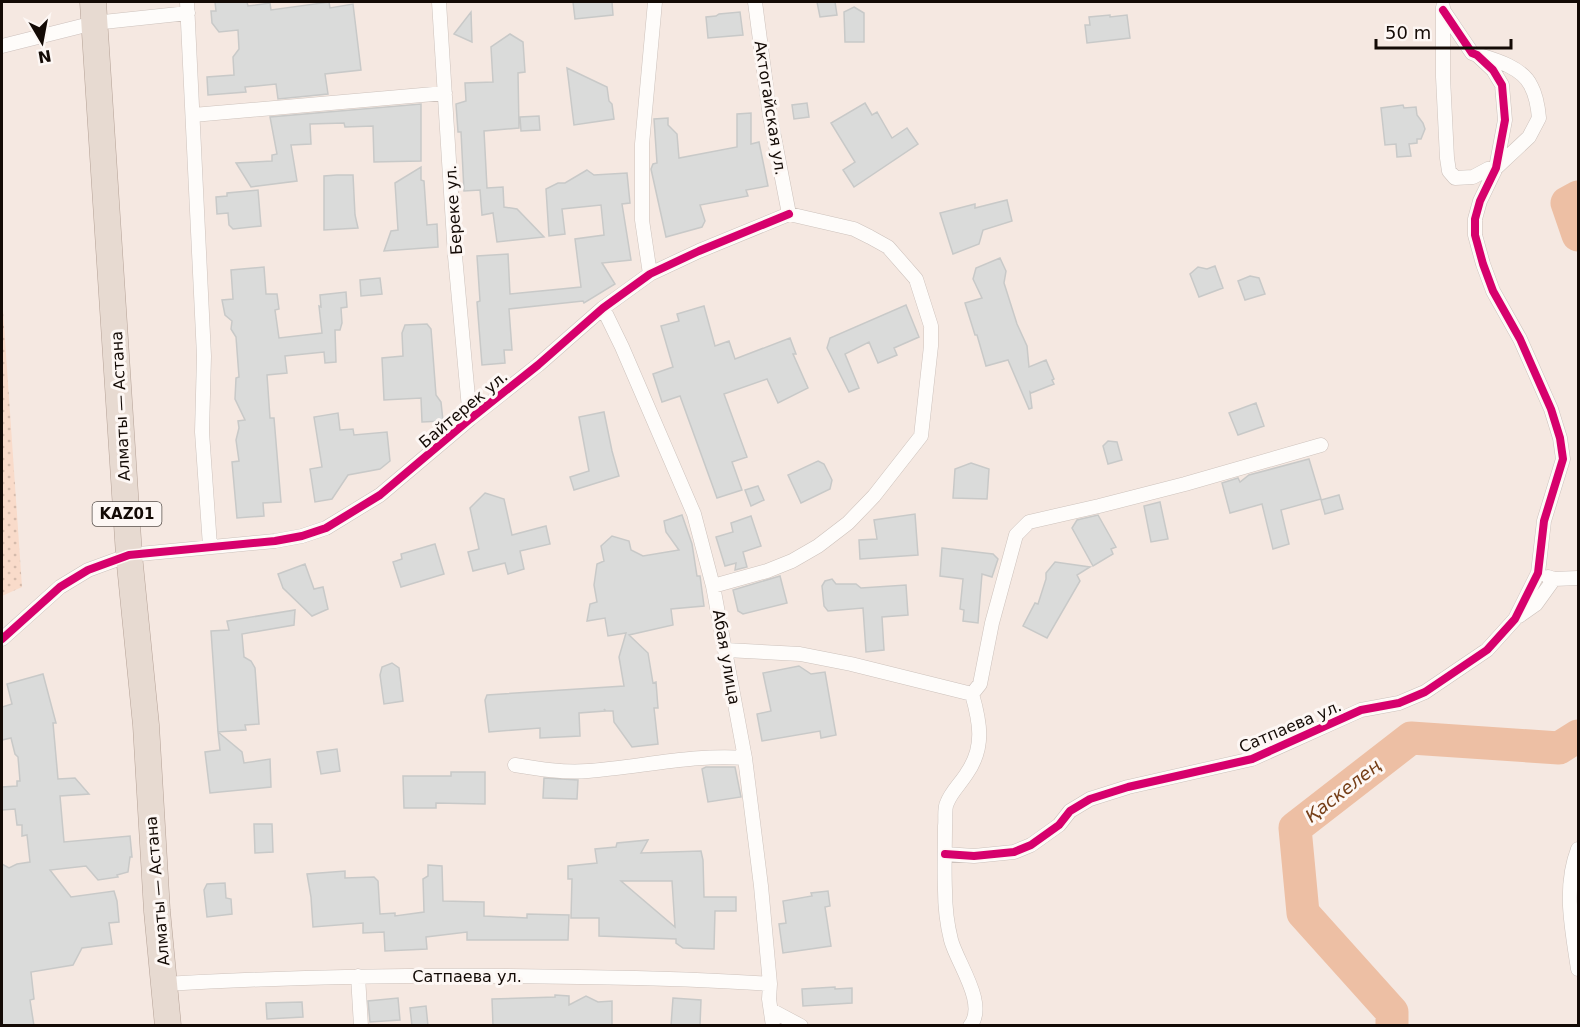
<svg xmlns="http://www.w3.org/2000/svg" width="1580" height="1027" font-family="'DejaVu Sans',sans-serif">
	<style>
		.grass { fill: url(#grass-dots) }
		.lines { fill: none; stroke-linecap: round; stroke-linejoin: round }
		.river { stroke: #edbfa4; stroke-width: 33 }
		.building { fill: #dadbda; stroke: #c8c9c8; stroke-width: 1.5; fill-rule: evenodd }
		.street-casing { stroke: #cdc2bc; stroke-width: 15 }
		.highway-casing { stroke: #b5a297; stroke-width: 27 }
		.street { stroke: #fefcfa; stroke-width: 14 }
		.highway { stroke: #e7dad1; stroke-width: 26 }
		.cycleway-casing { stroke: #fdf7f4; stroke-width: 11 }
		.cycleway { stroke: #d6006c; stroke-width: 8 }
		.labels { text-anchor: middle; stroke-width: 6; stroke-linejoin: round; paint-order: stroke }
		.shield { fill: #fdf7f4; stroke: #59514d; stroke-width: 1.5 }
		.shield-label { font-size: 15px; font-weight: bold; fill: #130a05 }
		.street-label { font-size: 16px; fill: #130a05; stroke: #fdf7f4 }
		.water-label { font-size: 18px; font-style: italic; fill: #753e17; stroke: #fdf7f4 }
	</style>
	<defs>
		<pattern id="grass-dots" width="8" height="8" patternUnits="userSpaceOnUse" patternTransform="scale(1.5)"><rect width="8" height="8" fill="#f9dbca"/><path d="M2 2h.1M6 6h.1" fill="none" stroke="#d5bbac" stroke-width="1.8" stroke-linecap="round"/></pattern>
	</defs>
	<rect width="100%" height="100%" fill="#f5e8e1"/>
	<!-- grass -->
	<path class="grass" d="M2 296 22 587 2 596Z"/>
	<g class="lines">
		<!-- river -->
		<path class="river" d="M1578 197 1567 203 1578 235
			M1392 1026V1012L1303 913 1295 828 1411 738 1559 748 1578 736"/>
	</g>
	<!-- building -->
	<path class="building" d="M215 2H247L248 6 270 3 271 10 329 2 330 8 353 4 361 70 325 74 328 94 278 99 276 84 245 87 246 92 208 95 207 77 234 75 233 57 239 49 238 30 219 32 212 23 211 11H216Z
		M573 2H612L613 15 575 19Z
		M817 2H835L837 15 820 17Z
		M854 7 864 13V42H845L844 12Z
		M471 12 472 42 454 34Z
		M740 12 743 35 708 38 706 17 716 16 719 14Z
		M1110 15V17L1127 15 1130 38 1087 43 1085 25H1090L1089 17Z
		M510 34 523 42 525 72 518 73 519 128 484 131 487 188 503 187 504 207 517 209 544 237 497 242 493 213 482 215 480 190 464 191 461 132H458L456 104 466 101 465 83 493 82 491 47Z
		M567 68 607 87 609 101 612 104 614 119 574 125Z
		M807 103 809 117 794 119 792 105Z
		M865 103 872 115 877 112 892 138 907 128 918 144 854 187 843 170 855 162 831 123Z
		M421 104V161L374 162 373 126 345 127 344 123 310 124 311 144 291 145 297 181 251 187 236 163 272 161V155L277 154 270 117Z
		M1403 105 1404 108 1416 107 1417 115 1423 123 1425 129 1421 139H1417V143L1409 144 1411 156 1397 157 1396 144 1385 145 1381 108Z
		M751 113V144L759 142 768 186 746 190 748 196 700 205 705 221 702 227 666 237 651 169 653 164 657 163 654 119 668 118V125L677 134 679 158 737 147V114Z
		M539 116 540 130 521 131 520 117Z
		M421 167V180L424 181 427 225 437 224 438 247 384 251 391 231 398 230 395 183Z
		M587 170 594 175 627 173 630 203 622 204 631 260 602 263 615 284 584 303 583 301 509 309 512 350H504L505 363 482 365 477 302 480 301 477 256 508 254 510 294 581 287 575 239 604 235 601 205 562 209 565 234 549 236 546 189 558 183H565Z
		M337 175H353L355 215 358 228 324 230V176Z
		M258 190 261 226 233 229 229 225 228 213 217 214 216 197 227 196V193Z
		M1007 200 1012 221 983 230 979 244 953 254 940 213 975 204V208Z
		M1000 258 1006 271 1004 283 1017 324 1027 346 1029 367 1046 360 1054 379 1052 380 1054 384 1031 393 1030 392 1032 408 1029 409 1008 360 986 366 977 335H975L965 303 982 298 973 279 976 268Z
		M1215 266 1223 288 1199 297 1190 274 1198 267 1207 269Z
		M264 267 266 294H277L279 309 275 310 279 338 322 333 319 306 321 307 320 295 346 292 347 307 341 308 342 323 340 330H335L336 362 325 363 324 352 285 356 287 373 267 375 270 418H274L281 502 263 503 264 516 237 518 232 462 239 461 236 440 239 428 238 421 245 420 235 399 236 378 239 377 236 337 231 329 232 321 225 315 222 300 233 299 231 270Z
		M1250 276 1259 278 1265 294 1245 300 1238 281Z
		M380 278 382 294 361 296 360 280Z
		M906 305 919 337 894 348 897 355 878 363 869 342 845 354 859 388 849 392 827 348 830 338Z
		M704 306 715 346 729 341 735 359 790 338 796 354H793L808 388 778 403 767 379 724 394 747 457 732 462 742 490 717 498 680 396 662 402 653 374 673 367 661 326 679 321 677 314Z
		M427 324 431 329 436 395 441 402 443 421 422 422 421 398 384 400 382 358 403 356 402 333 405 325Z
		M1256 403 1264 426 1238 435 1229 413Z
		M604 412 612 451 619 476 574 490 570 477 589 471 579 417Z
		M338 413 340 430 353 429 354 435 387 432 390 461 380 469 348 475 332 499 315 502 310 469 322 467 314 417Z
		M1108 441 1117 442 1122 460 1108 464 1103 446Z
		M1309 459 1321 499 1281 510 1289 544 1273 549 1262 504 1230 513 1222 483 1238 478 1240 482 1249 475Z
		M818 461 824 464 832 480 830 489 801 503 788 475Z
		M971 463 989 469 987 499 953 498 955 469Z
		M758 486 764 500 751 506 745 490Z
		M485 493 504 499 512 535 546 526 550 544 520 551 524 569 508 574 505 563 473 571 468 552 479 549 470 508Z
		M1339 495 1343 509 1325 514 1321 500Z
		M1160 502 1168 539 1151 542 1144 506Z
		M915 514 918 555 860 559 859 540 877 539 874 520Z
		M682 515 692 544 697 576H700L704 606 671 609 673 625 629 635 648 653 653 683 656 682 658 708H654L658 744 632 747 614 722 613 711H606L604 709 605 711 579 713 580 736 540 738V728L489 732 485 700 487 695 624 686 619 657 626 633 608 636 605 618 587 621 590 604 597 602 594 585 597 564 604 561 601 546 612 536 629 541 631 550 643 556 679 550 666 532 664 521Z
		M1098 515 1116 547 1111 549 1113 554 1093 566 1072 528 1077 520Z
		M751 516 761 546 743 552 747 567 735 570 736 563 725 566 716 537 733 532 731 523Z
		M435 544 444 574 401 587 393 562 402 559 401 554Z
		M942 548 993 554 998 559 992 577 982 574 978 623 963 621 964 610 960 609 963 579 940 576Z
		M1055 562 1090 567 1077 575 1080 581 1047 638 1023 626 1035 603 1038 604 1046 579V573Z
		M305 564 314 589 323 587 328 609 312 616 283 588 278 574Z
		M780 576 787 603 743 614 738 611 733 590Z
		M832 579 836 584H856L861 588 906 585 908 615 882 617 884 650 866 652 863 608 828 611 824 606 822 586 825 581Z
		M295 610 294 625 242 634 244 657 251 661 255 668 259 724 245 725 246 730 218 732 211 631 229 630 227 621Z
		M392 663 399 668 403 701 384 704 380 675 382 667Z
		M799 666 811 674 825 672 836 735 821 738 820 731 762 741 757 714 771 711 763 673Z
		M43 674 56 723H53L58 779 75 778 89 794 60 796 64 842 130 836 132 857H130L128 872 117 875 118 877 98 880 86 866 50 870 71 897 114 891 117 901 119 922 109 923 112 944 82 948 73 965 31 972 34 999 30 1000 34 1026H2V864L9 868 17 864 30 862 27 835 22 836V825H17L15 809 2 810V787L17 786V781H20L18 757 15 754 11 738 2 740V707L12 704 7 684Z
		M218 732 242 752 244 763 270 759 271 787 210 793 205 752 220 750Z
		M337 749 340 771 321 774 317 752Z
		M706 767H735L741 797 708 802 702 769Z
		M451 772H485V804L436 803V808H404L403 776H451Z
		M544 778 578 780 577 799 543 798Z
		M254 824H272L273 852 255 853Z
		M648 840 641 853 701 851 703 860 704 897H736V911H715L714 949 683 948 676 943V939L599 936V918H571L572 879H568V866L597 863 595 849 616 847 617 843ZM621 881H672L675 927Z
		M428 865 442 866 443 901 484 902V916L527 918V914L569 915 568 940H467V932L426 937 427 949 385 951 384 932 363 933V923L313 927 311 897 307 874 345 871V878L374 877 378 881 380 914 395 913V916L424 912 423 879 428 876Z
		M225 883 226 898 231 899 232 914 207 917 204 890 207 884Z
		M828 891 830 906 825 907 831 946 783 953 779 924 786 923 783 901 812 896 811 893Z
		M835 987V989L852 988V1003L803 1006 802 989Z
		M555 995 569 996V1005L586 996 598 1002 612 1001V1026H493L492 999 555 997Z
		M398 998 400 1020 370 1022 368 1001Z
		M673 998 701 1000 700 1025 671 1026Z
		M302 1002 303 1017 267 1019 266 1003Z
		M426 1006 428 1026H412L410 1008Z"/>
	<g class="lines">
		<!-- street casing -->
		<g class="street-casing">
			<path id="street" d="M187 2 204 356 202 432 210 546
				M439 2 455 256 470 419
				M755 2 770 116 789 214
				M1443 7V77L1447 158 1449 171 1455 178 1473 177 1488 169 1496 168 1529 137 1539 118C1538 107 1536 95 1531 86 1523 68 1496 60 1479 55
				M2 46 94 23 188 13
				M193 115 445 93
				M650 274 642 220V144L655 2
				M603 308 622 347 694 514 713 586 745 758 761 886 770 984 769 999 773 1026
				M1548 577 1554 579 1578 578
				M713 586 767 571 792 561 818 546 848 523 874 496 921 436 931 346V326L916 279 888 247 870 237 854 229 789 214
				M1519 616 1536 604 1554 579
				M2 639 60 587 88 570 129 555 275 541 302 536 326 528 380 495 470 419 538 365 603 308 650 274 699 251 789 214
				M726 650 800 654 851 664 972 694
				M972 694 980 684 992 623 1016 535 1029 522 1099 506 1185 484 1321 445
				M515 765C539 769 564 773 588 771 641 767 693 754 745 758
				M1578 849C1563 888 1572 929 1578 969
				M945 854 974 856 1014 852 1031 845 1059 825 1070 811 1090 799 1128 787 1252 759 1361 710 1399 703 1425 692 1487 650 1515 619 1538 573 1544 521 1563 459 1560 438 1551 409 1520 339 1493 291 1483 264 1475 235V219L1480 201 1496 168 1505 120 1502 85 1493 70 1477 55 1472 53 1443 10
				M358 976 361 1026
				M165 984C303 976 441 974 579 977 643 978 706 979 770 984
				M771 1010 801 1026
				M970 1026C988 1004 957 963 951 940 947 924 945 907 945 890 944 869 945 847 945 826 946 819 944 809 947 803 951 792 961 783 967 773 985 747 980 722 972 694"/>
		</g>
		<!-- highway casing -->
		<g class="highway-casing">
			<path id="highway" d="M93 2 129 555 146 725 157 911 168 1026"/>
		</g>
		<!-- street -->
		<use href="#street" class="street"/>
		<!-- highway -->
		<use href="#highway" class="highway"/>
		<!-- cycleway casing -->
		<g class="cycleway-casing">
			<path id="cycleway" d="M2 639 60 587 88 570 129 555 275 541 302 536 326 528 380 495 470 419 538 365 603 308 650 274 699 251 789 214
				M945 854 974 856 1014 852 1031 845 1059 825 1070 811 1090 799 1128 787 1252 759 1361 710 1399 703 1425 692 1487 650 1515 619 1538 573 1544 521 1563 459 1560 438 1551 409 1520 339 1493 291 1483 264 1475 235V219L1480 201 1496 168 1505 120 1502 85 1493 70 1477 55 1472 53 1443 10"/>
		</g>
		<!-- cycleway -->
		<use href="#cycleway" class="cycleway"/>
	</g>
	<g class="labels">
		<!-- shield labels -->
		<rect class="shield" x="92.5" y="502" width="69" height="24" rx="4.5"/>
		<g class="shield-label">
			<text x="127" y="519">KАZ01</text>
		</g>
		<!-- street labels -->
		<g class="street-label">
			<text transform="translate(771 108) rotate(81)" y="6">Актогайская ул.</text>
			<text transform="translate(453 210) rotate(-94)" y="6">Береке ул.</text>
			<text transform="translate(120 406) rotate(-93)" y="6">Алматы — Астана</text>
			<text transform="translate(463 409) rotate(-40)" y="6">Байтерек ул.</text>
			<text transform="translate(727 657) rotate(80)" y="6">Абая улица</text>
			<text transform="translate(1290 726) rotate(-23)" y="6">Сатпаева ул.</text>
			<text transform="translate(157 891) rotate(-95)" y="6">Алматы — Астана</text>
			<text x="467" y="982">Сатпаева ул.</text>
		</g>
		<!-- water labels -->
		<g class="water-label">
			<text transform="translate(1343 791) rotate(-38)" y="6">Қаскелең</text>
		</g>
	</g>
	<!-- border -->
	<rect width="1580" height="1027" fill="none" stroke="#130a05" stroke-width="6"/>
	<!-- north arrow -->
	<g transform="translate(42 42) rotate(170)" stroke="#fdf7f4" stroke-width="4.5" paint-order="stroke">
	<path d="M0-4.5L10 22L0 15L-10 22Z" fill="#130a05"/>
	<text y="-9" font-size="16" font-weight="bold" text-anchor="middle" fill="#130a05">N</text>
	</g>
	<!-- scale -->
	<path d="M1376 39v9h135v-9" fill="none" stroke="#130a05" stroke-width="3"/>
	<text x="1385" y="39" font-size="18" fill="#130a05" stroke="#fdf7f4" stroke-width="4.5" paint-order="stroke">50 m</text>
</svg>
